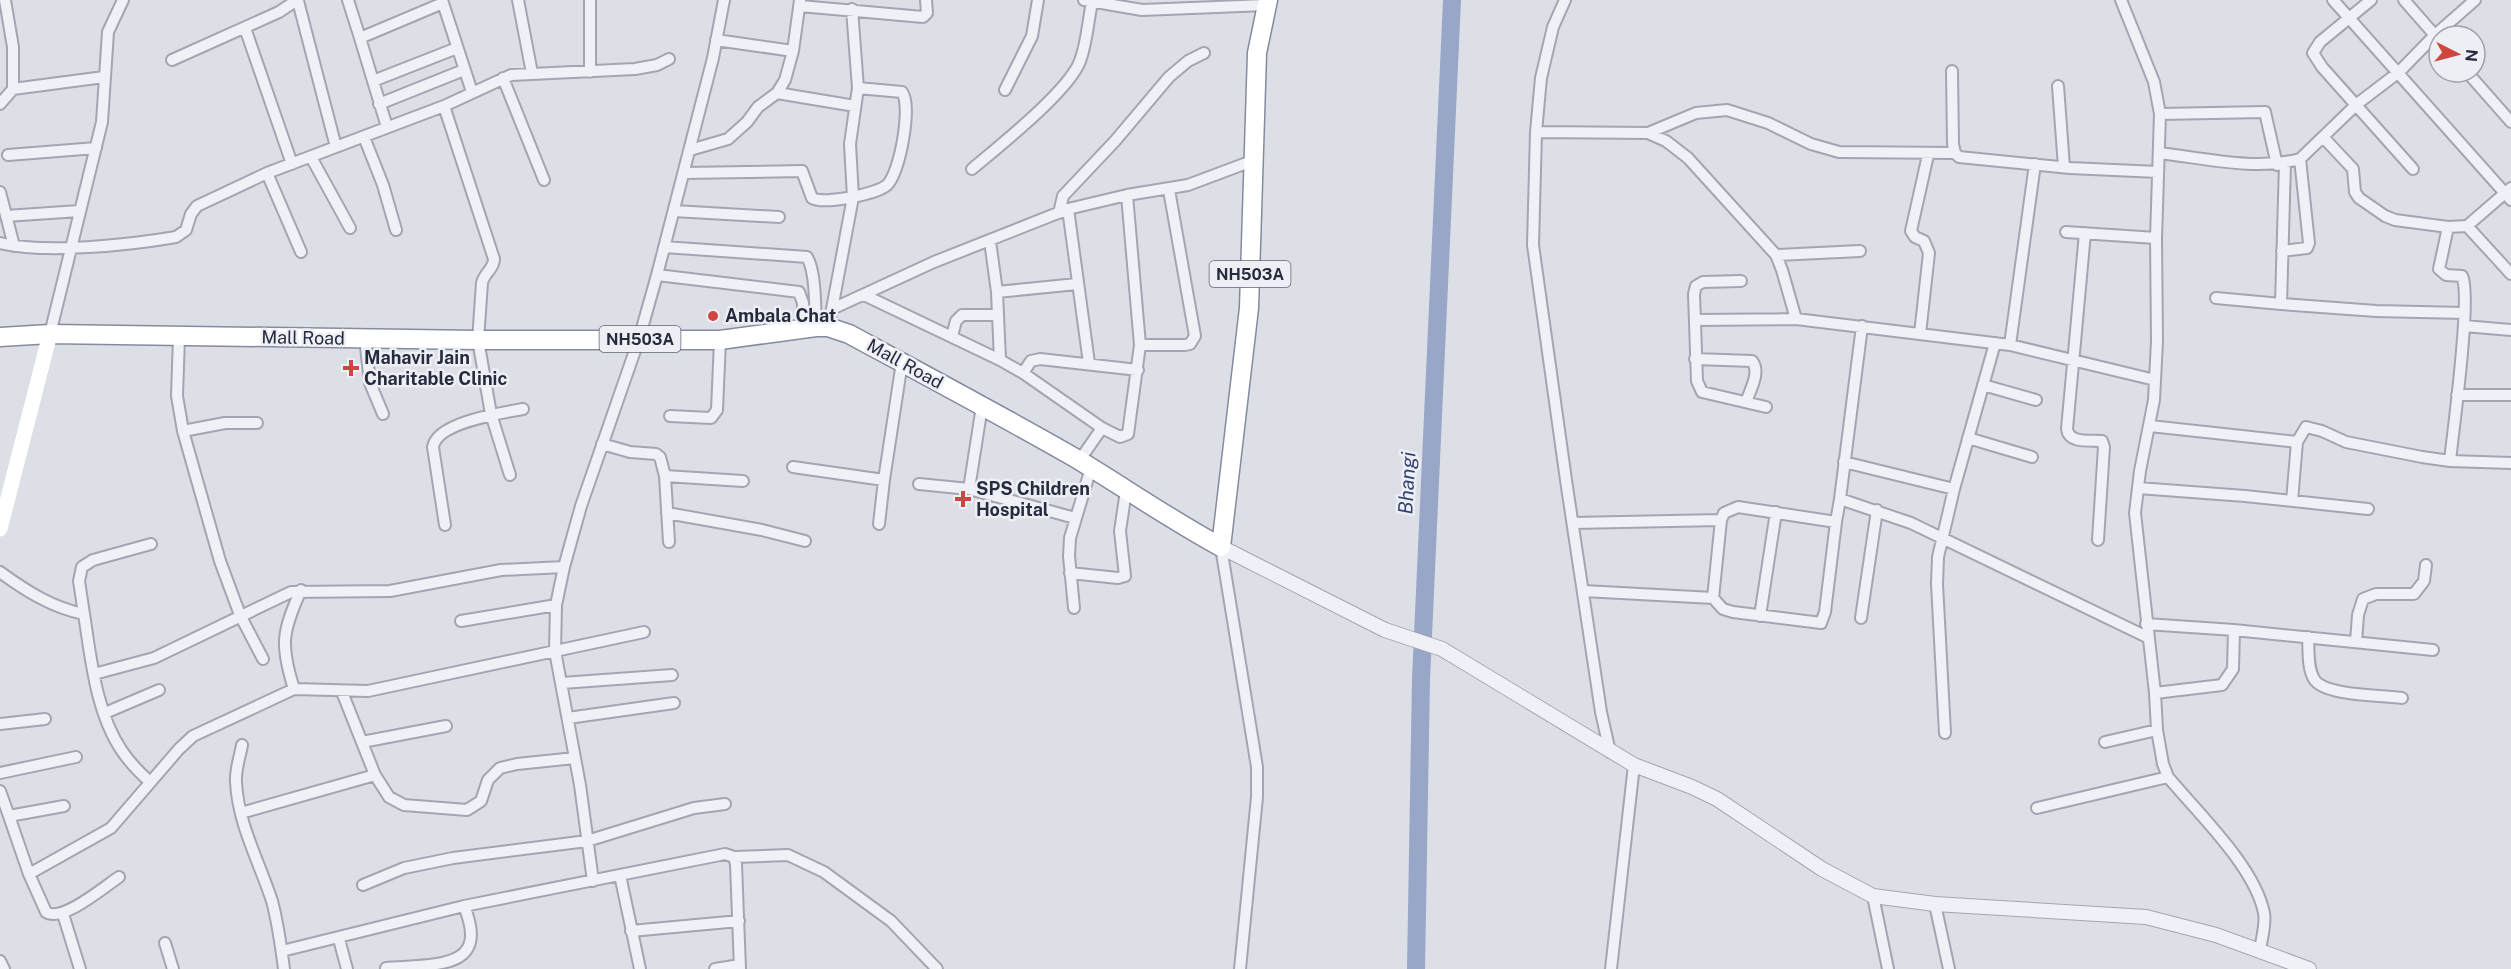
<svg xmlns="http://www.w3.org/2000/svg" width="2511" height="969" font-family="'Public Sans',sans-serif">
	<style>
		.lines { fill: none; stroke-linecap: round; stroke-linejoin: round }
		.river { stroke: #98a6c8; stroke-width: 18 }
		.minor-casing { stroke: #a3a5b1; stroke-width: 14 }
		.tertiary-casing { stroke: #a3a5b1; stroke-width: 16 }
		.trunk-casing { stroke: #858a9e; stroke-width: 21 }
		.minor { stroke: #f0f1f6; stroke-width: 10 }
		.tertiary { stroke: #f0f1f6; stroke-width: 14 }
		.secondary { stroke: #fff; stroke-width: 15 }
		.trunk { stroke: #fff; stroke-width: 18 }
		.poi-dot { fill: #cf4640; stroke: #edeff5; stroke-width: 2 }
		.labels { text-anchor: middle; stroke-width: 5; stroke-linejoin: round; paint-order: stroke }
		.shield { fill: #edeff5; stroke: #626675; stroke-width: 1.5 }
		.shield-label { font-size: 16px; font-weight: bold; fill: #272b3e }
		.poi-label { font-size: 18px; font-weight: bold; fill: #272b3e; stroke: #edeff5; text-anchor: start }
		.street-label { font-size: 18px; fill: #272b3e; stroke: #edeff5 }
		.water-label { font-size: 20px; font-style: italic; fill: #314172; stroke: #edeff5 }
	</style>
	<rect width="100%" height="100%" fill="#dddfe7"/>
	<g class="lines">
		<!-- river -->
		<path class="river" d="M1416 969 1421 679 1452 0"/>
		<!-- minor casing -->
		<g class="minor-casing">
			<path id="minor" d="M348 0 360 38
				M442 0 472 92
				M518 0 532 73
				M1084 0 1142 10 1266 5
				M1565 0 1553 27 1541 78 1536 132 1533 245 1567 487 1601 712 1610 752
				M2121 0 2154 82 2160 114 2156 238 2157 341 2154 400 2140 471 2135 513 2155 693 2157 730 2163 764 2168 777C2198 813 2255 867 2264 913 2266 924 2262 938 2260 949
				M2333 0 2511 200
				M2371 0 2320 42 2313 53 2322 67 2413 169
				M2404 0 2439 40
				M298 1 336 147
				M800 6 923 17 927 13 926 0
				M852 9 858 88
				M245 28 292 164
				M716 40 793 51
				M172 60 279 12 297 0
				M1952 71 1953 144 1955 153 1959 157 2070 168 2158 172
				M590 72V0
				M2467 72 2511 122
				M503 78 544 180
				M373 81 457 48
				M2058 86 2064 167
				M13 89 104 77
				M1005 90 1032 36 1038 0
				M777 93 855 106
				M0 104 13 89V47L5 0
				M379 104 464 70
				M444 106 494 259C494 269 484 273 482 283L478 340 491 414 510 475
				M2160 114 2265 112 2277 165
				M387 127 360 38 443 3
				M1536 132 1648 133 1666 141 1688 158 1776 255 1782 270 1796 319 2010 345 2155 380
				M1648 133 1696 113 1727 110 1768 123 1811 144 1839 152 1955 153
				M364 137 383 185 396 230
				M2323 137 2353 169 2355 192 2359 198 2385 216 2395 220 2448 227 2467 226 2511 188
				M690 150 728 139 747 122 758 107 777 93 785 80 793 51 800 0
				M2159 153C2205 158 2254 171 2300 159L2309 243 2307 248 2282 251
				M8 155 96 148
				M311 157 350 228
				M2300 159 2357 104 2399 72 2435 35 2475 0
				M2285 163 2281 304 2376 311 2464 313
				M972 169C998 147 1069 91 1080 61 1087 43 1088 21 1092 2
				M267 173 301 252
				M684 173 802 171 812 198C823 205 877 194 887 185 900 173 912 106 902 92L858 88 850 144 853 197 832 309
				M0 192 14 246
				M1068 209 1089 363
				M674 211 779 217
				M1059 213 1063 196 1115 141 1169 77 1188 61 1204 53
				M6 216 79 211
				M2467 226 2511 274
				M2448 227 2439 269 2446 275 2462 276C2472 296 2453 431 2450 461
				M2066 232 2156 238
				M2085 233 2067 429C2069 444 2090 440 2102 441L2104 447 2098 540
				M0 243C46 254 129 245 176 237L186 230 191 214 197 206 267 173 444 106 511 75 635 69 657 65 669 59
				M664 247 807 257C816 272 815 308 816 327
				M1776 255 1860 251
				M657 275 799 292 803 303 802 329
				M1741 281 1703 282 1696 286 1694 294 1697 381 1702 392 1766 407
				M997 292 1077 284
				M864 295 1000 360 997 292 990 241
				M2216 298 2281 304
				M1695 320 1796 319
				M1862 326 1840 499 1911 523 2149 638
				M2464 326 2511 330
				M828 327 832 309 934 262 1068 209 1127 195 1188 185 1252 161
				M50 334 102 122 108 32 123 0
				M1920 334 1929 253 1924 241 1915 237 1911 231 1928 155
				M952 336 956 321 962 315H998
				M179 337 177 396 183 431 220 561 240 615 263 659
				M365 338 370 383 383 414
				M1140 345H1185L1190 344 1195 336 1169 190
				M2010 345 2035 164
				M1695 359 1752 361C1761 372 1750 390 1746 402
				M1000 360 1023 373 1102 428 1120 437 1128 434 1140 345 1127 195
				M1023 373 1031 361 1040 359 1138 370
				M1983 385 2036 400
				M2457 395H2511
				M670 416 711 418 717 410 720 340
				M2150 426 2297 442
				M183 431 225 423H257
				M1968 438 2032 457
				M602 444 630 452 656 454 660 457 665 476 669 542
				M1079 461 1102 428
				M1844 462 1954 489
				M793 467 884 480 902 362
				M665 476 743 481
				M919 484 969 489 1075 518
				M2138 488 2245 496 2368 509
				M969 489 982 406
				M2292 501 2297 442 2306 427 2322 431 2346 442 2422 457 2450 461 2511 463
				M1738 507 1836 522 1825 612 1821 623 1733 612 1723 609 1713 598 1721 520 1724 513Z
				M667 513 762 530 805 541
				M1836 522 1840 499
				M1573 523 1721 520
				M879 524 884 480
				M445 525 433 447C437 422 502 413 523 409
				M1221 547 1257 767V797L1240 969
				M0 572C26 591 53 608 84 614 91 659 96 713 122 751 130 763 140 773 150 782
				M1070 573 1118 578 1125 576 1120 531 1126 491
				M1584 591 1713 598
				M1074 608 1069 556 1070 538 1091 468
				M84 614 79 581 82 567 93 560 151 544
				M1760 616 1776 512
				M1861 618 1877 510
				M461 621 556 605
				M2146 624 2234 630 2433 650
				M2308 637C2309 650 2307 667 2314 679 2324 696 2381 695 2402 698
				M2356 642 2358 615 2363 599 2376 594H2414L2424 581 2426 565
				M94 674 154 658 291 592 390 591 501 570 564 567
				M562 683 672 675
				M294 689C280 645 282 632 301 590
				M342 692 375 775 389 797 404 805 467 810 481 801 488 780 500 768 517 764 575 758
				M2155 693 2222 685 2233 669 2234 630
				M105 713 159 690
				M568 718 674 703
				M0 724 45 719
				M1945 733 1937 584 1938 557 1954 489 1995 343
				M362 742 446 726
				M2105 742 2157 730
				M242 745C240 757 235 770 236 782 238 824 259 861 272 901 278 923 281 946 284 969
				M0 773 76 757
				M0 791 9 816
				M64 806 9 816 29 874 46 912C62 923 104 887 119 877
				M2037 808 2168 777
				M241 813 375 775
				M734 857 788 855 824 872 891 921 937 969
				M29 874 111 828 179 749 193 736 294 689 368 691 644 632
				M620 875 640 969
				M593 881 580 785 555 651 556 605 564 567 581 506 639 339 657 275 713 58 724 0
				M363 885 404 868 453 858 587 841 694 808 725 804
				M1873 896 1888 969
				M1935 904 1949 969
				M63 914 80 969
				M631 931 739 921
				M339 939 347 969
				M165 943 173 969
				M282 951 464 906 725 854 734 857 736 864 740 969
				M0 961 4 969
				M386 968C439 964 490 969 464 906
				M715 969 740 965
				M1611 969 1634 765"/>
		</g>
		<!-- tertiary casing -->
		<g class="tertiary-casing">
			<path id="tertiary" d="M1221 547 1385 630 1442 649 1634 765 1692 787 1717 799 1822 869 1873 896 1935 904 2146 917 2216 935 2309 969"/>
		</g>
		<!-- trunk casing -->
		<g class="trunk-casing">
			<path id="trunk" d="M0 337 50 334 478 340H720L816 327H828L849 334C925 375 1002 416 1077 459 1125 488 1171 520 1221 547L1249 308 1257 53 1268 0"/>
		</g>
		<!-- minor -->
		<use href="#minor" class="minor"/>
		<!-- tertiary -->
		<use href="#tertiary" class="tertiary"/>
		<!-- secondary -->
		<path class="secondary" d="M0 529 50 334"/>
		<!-- trunk -->
		<use href="#trunk" class="trunk"/>
	</g>
	<!-- markers -->
	<g class="poi-dot">
		<circle cx="713" cy="316" r="6"/>
		<path d="M348 359h6v6h6v6h-6v6h-6v-6h-6v-6h6z"/>
		<path d="M960 490h6v6h6v6h-6v6h-6v-6h-6v-6h6z"/>
	</g>
	<g class="labels">
		<!-- shield labels -->
		<g class="shield">
			<rect x="1209.5" y="261" width="81" height="26" rx="4.5"/>
			<rect x="599.5" y="326" width="81" height="26" rx="4.5"/>
		</g>
		<g class="shield-label">
			<text x="1250" y="280">NH503A</text>
			<text x="640" y="345">NH503A</text>
		</g>
		<!-- poi labels -->
		<g class="poi-label">
			<text x="725" y="322">Ambala Chat</text>
			<text x="364" y="364">Mahavir Jain<tspan x="364" dy="21">Charitable Clinic</tspan></text>
			<text x="976" y="495">SPS Children<tspan x="976" dy="21">Hospital</tspan></text>
		</g>
		<!-- street labels -->
		<g class="street-label">
			<text transform="translate(303 338) rotate(1)" y="6">Mall Road</text>
			<text transform="translate(905 364) rotate(29)" y="6">Mall Road</text>
		</g>
		<!-- water labels -->
		<g class="water-label">
			<text transform="translate(1407 483) rotate(-87)" y="7">Bhangi</text>
		</g>
	</g>
	<!-- north arrow -->
	<g transform="translate(2457 54) rotate(96)"><circle r="28" fill="#edeff5" stroke="#9ea1ac" stroke-width="1.5"/>
	<path d="M0-4.5L10 22L0 15L-10 22Z" fill="#cf4640"/>
	<text y="-9" font-size="16" font-weight="bold" text-anchor="middle" fill="#272b3e">N</text>
	</g>
</svg>
